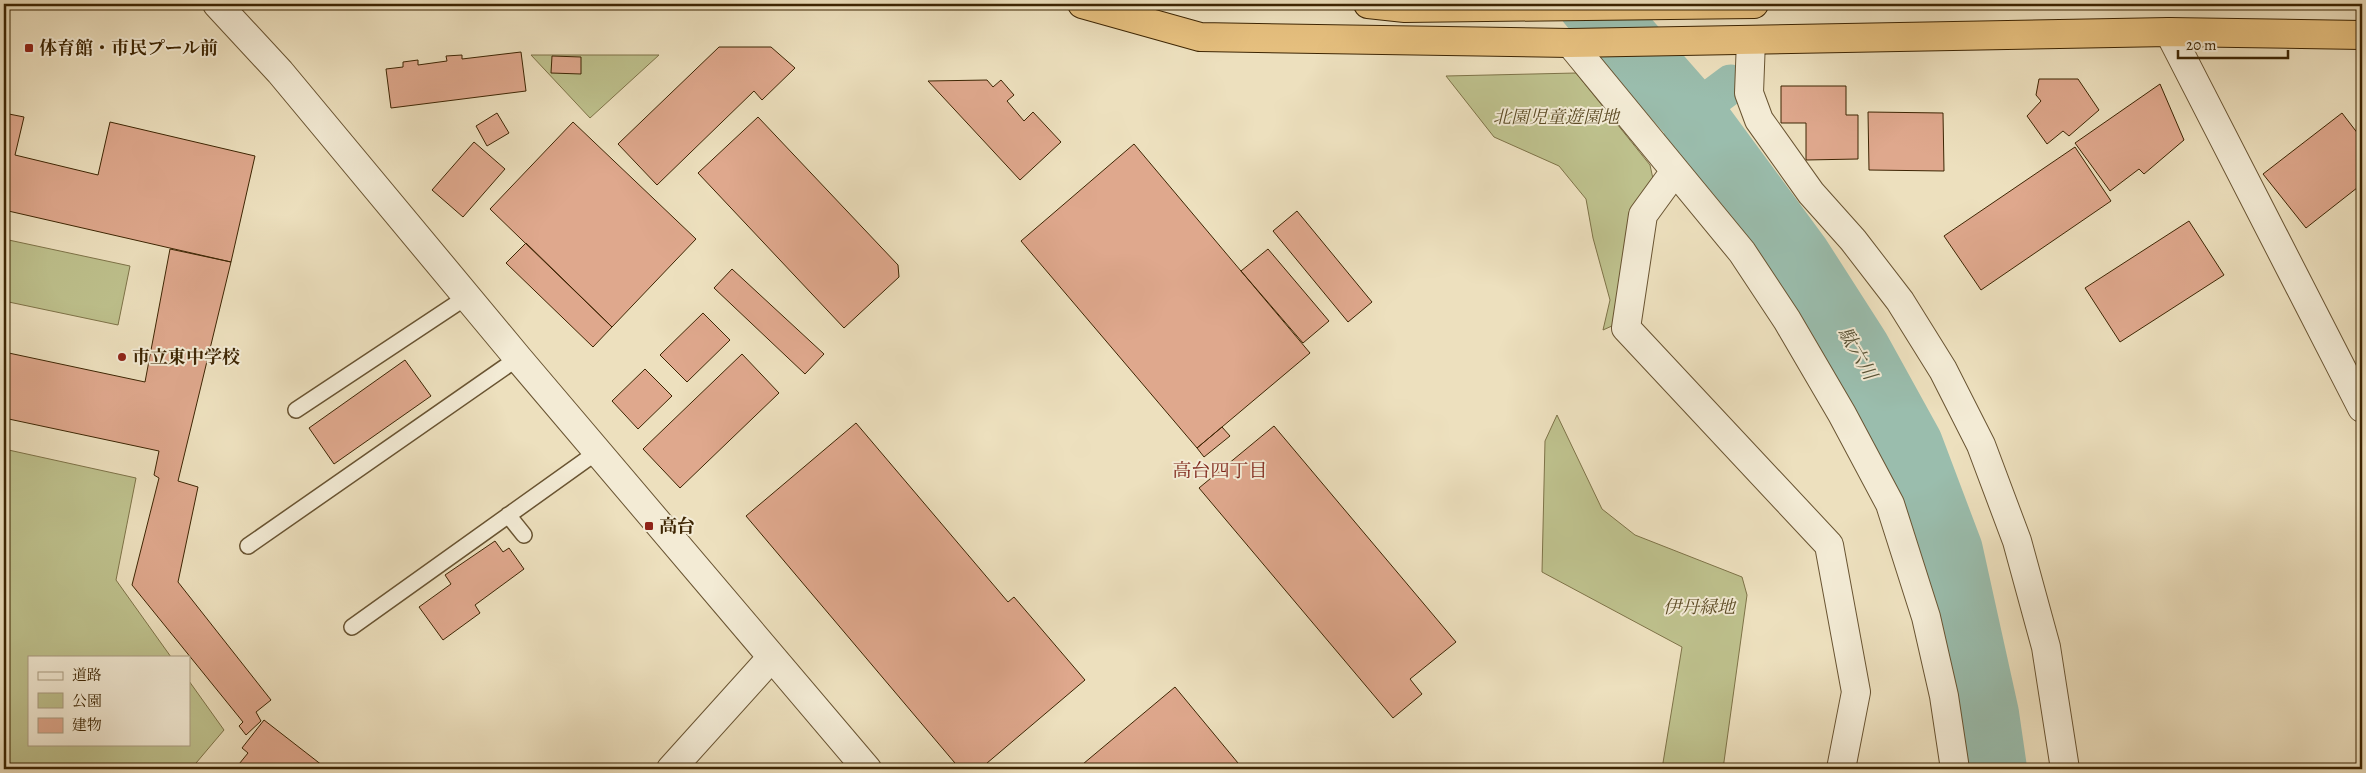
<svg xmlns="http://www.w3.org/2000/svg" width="2366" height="773" font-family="Alegreya,'Noto Serif JP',serif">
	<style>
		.green { fill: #bec18d; stroke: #7e7348 }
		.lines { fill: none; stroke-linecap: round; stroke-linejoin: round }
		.canal { stroke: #9abdad; stroke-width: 39 }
		.river { stroke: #9abdad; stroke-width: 66 }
		.building { fill: #dfa88d; stroke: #3d2503 }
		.service-casing { stroke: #695432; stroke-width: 18 }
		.minor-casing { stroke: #695432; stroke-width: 30 }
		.tertiary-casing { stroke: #695432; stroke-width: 30 }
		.trunk-casing { stroke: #3d2503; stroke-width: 30 }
		.service { stroke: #f3ebd5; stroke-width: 15 }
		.minor { stroke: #f3ebd5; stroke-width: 28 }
		.tertiary { stroke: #f3ebd5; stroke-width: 28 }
		.trunk { stroke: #e6c07f; stroke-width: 28 }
		.poi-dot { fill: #8f2418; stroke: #f3ebd5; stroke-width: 2 }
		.labels { text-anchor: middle; stroke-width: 4; stroke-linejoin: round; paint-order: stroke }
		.poi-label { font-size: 18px; font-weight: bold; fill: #3d2503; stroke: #f3ebd5; text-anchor: start }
		.park-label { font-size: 18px; font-style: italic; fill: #5d4c26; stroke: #f3ebd5 }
		.water-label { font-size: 19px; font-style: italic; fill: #595336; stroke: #f3ebd5 }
		.neighbourhood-label { font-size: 19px; fill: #7a1f14; stroke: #f3ebd5 }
	</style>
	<rect width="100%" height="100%" fill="#ede0be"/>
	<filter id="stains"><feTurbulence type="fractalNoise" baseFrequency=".004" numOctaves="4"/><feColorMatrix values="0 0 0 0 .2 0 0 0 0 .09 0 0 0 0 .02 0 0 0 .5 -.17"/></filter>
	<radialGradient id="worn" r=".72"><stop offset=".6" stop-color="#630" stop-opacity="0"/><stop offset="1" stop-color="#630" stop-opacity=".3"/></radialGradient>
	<!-- green -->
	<path class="green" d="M531 55H659L590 118Z
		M1576 73 1650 165 1655 188 1623 321 1603 330 1610 300 1593 238 1586 199 1559 166 1494 137 1446 76Z
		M4 239 130 266 118 325 4 301Z
		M1557 415 1602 509 1635 535 1742 577 1747 595 1723 769H1662L1682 647 1542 572 1545 441Z
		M4 449 136 478 116 580 171 657H29V744H189V681L224 730 191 769H4Z"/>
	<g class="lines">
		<!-- canal -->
		<path class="canal" d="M1680 144 1700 124 1711 99 1731 84"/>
		<!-- river -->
		<path class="river" d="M1591 4 1620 33 1700 124 1798 257 1857 349 1910 445 1950 551 1986 714 1994 769"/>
	</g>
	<!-- building -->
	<path class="building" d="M719 47H771L795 68 762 100 754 91 657 185 618 144Z
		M521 52 526 91 391 108 386 69 403 67V62L418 60V65L447 61 446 56 462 55V59Z
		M552 56 581 57V74L551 73Z
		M2039 79H2078L2099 110 2069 136 2063 131 2047 144 2027 116 2041 101 2036 95Z
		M987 80 993 87 1001 80 1014 95 1007 101 1024 121 1033 112 1061 142 1020 180 928 81Z
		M2160 84 2184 140 2144 174 2139 169 2110 191 2075 143Z
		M1781 86H1846V115H1858V159L1806 160V123H1781Z
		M1868 112 1943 113 1944 171 1869 170Z
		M4 113 24 117 15 155 98 175 110 122 255 156 231 262 4 210Z
		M497 113 509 133 487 146 476 126Z
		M2342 113 2362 139V184L2306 228 2263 174Z
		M758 117 898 265 899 277 844 328 698 173Z
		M573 122 696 239 612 327 490 209Z
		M474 142 505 169 463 217 432 190Z
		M1134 144 1310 353 1197 448 1021 241Z
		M2075 147 2111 201 1981 290 1944 236Z
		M1297 211 1372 302 1348 322 1273 231Z
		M2189 221 2224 275 2120 342 2085 288Z
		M526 243 612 327 593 347 506 263Z
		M170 249 231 262 178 481 198 487 178 582 271 700 256 712 261 721 246 735 239 726 243 722 132 585 159 478 154 475 159 451 4 418V352L145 382Z
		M1268 249 1329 321 1303 343 1241 271Z
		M732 269 824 354 805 374 714 288Z
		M703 313 730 340 687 382 660 355Z
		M742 354 779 393 680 488 643 449Z
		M405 360 431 396 334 464 309 428Z
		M645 369 672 396 638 429 612 401Z
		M856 423 1008 602 1014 597 1085 680 980 769H960L746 516Z
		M1274 426 1456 642 1410 679 1422 694 1393 718 1199 488Z
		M1222 427 1230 436 1204 457 1197 448Z
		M495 541 503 552 509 548 524 569 475 605 480 613 443 640 419 607 451 584 445 575Z
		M1175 687 1243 769H1077Z
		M264 720 327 769H235L248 753 242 748Z"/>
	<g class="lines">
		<!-- service casing -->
		<g class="service-casing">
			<path id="service" d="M296 410 468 296
				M508 515 524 535
				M248 546 518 358
				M352 627 597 452"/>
		</g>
		<!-- minor casing -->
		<g class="minor-casing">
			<path id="minor" d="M1751 40 1749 93 1759 120 1811 193 1853 240 1900 301 1943 370 1981 445 2017 541 2046 647 2065 769
				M1570 43 1742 252 1787 320 1842 414 1890 504 1926 617 1944 696 1955 769
				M1675 171 1643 215 1626 328 1829 545 1856 692 1841 769
				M671 769 771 658"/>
		</g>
		<!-- tertiary casing -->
		<g class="tertiary-casing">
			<path id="tertiary" d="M217 4 280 72 518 358 867 769
				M2169 32 2362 408"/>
		</g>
		<!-- trunk casing -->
		<g class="trunk-casing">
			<path id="trunk" d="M1082 4 1200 37 1570 43 2169 32 2362 35
				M1368 4 1405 8 1754 4"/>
		</g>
		<!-- service -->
		<use href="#service" class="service"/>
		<!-- minor -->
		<use href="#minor" class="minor"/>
		<!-- tertiary -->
		<use href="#tertiary" class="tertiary"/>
		<!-- trunk -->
		<use href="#trunk" class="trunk"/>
	</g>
	<!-- markers -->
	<g class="poi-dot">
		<rect x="24" y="43" width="10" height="10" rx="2.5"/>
		<circle cx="122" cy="357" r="5"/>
		<rect x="644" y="521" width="10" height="10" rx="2.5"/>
	</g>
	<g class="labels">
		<!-- poi labels -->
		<g class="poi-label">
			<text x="39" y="54">体育館・市民プール前</text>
			<text x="132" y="363">市立東中学校</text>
			<text x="659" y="532">高台</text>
		</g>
		<!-- park labels -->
		<g class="park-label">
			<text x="1556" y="123">北園児童遊園地</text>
			<text x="1699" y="613">伊丹緑地</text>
		</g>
		<!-- water labels -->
		<g class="water-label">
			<text transform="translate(1858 353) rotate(60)" y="7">駄六川</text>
		</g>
		<!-- neighbourhood labels -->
		<g class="neighbourhood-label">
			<text x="1220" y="477">高台四丁目</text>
		</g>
	</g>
	<!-- margin -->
	<rect width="2366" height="773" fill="none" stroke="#ede0be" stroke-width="20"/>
	<rect x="5" y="5" width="2356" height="763" fill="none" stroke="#3d2503" stroke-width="2.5"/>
	<rect x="10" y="10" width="2346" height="753" fill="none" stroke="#3d2503"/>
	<!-- legend -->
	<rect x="28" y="656" width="162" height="90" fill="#f3ebd5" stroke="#aa9c81"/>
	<rect x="38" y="672" width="25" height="8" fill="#f3ebd5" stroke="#aa9c81"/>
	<text x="72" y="680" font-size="15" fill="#3d2503">道路</text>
	<rect x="38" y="693" width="25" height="15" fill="#bec18d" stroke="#aa9c81"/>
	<text x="72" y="706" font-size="15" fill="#3d2503">公園</text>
	<rect x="38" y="718" width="25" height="15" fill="#dfa88d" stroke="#aa9c81"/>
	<text x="72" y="730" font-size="15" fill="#3d2503">建物</text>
	<!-- scale -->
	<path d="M2178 50v8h110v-8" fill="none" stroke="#3d2503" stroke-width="2.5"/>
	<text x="2186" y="50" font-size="15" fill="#3d2503" stroke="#f3ebd5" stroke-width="4" paint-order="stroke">20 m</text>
	<rect width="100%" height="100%" filter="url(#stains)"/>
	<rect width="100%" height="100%" fill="url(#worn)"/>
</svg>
